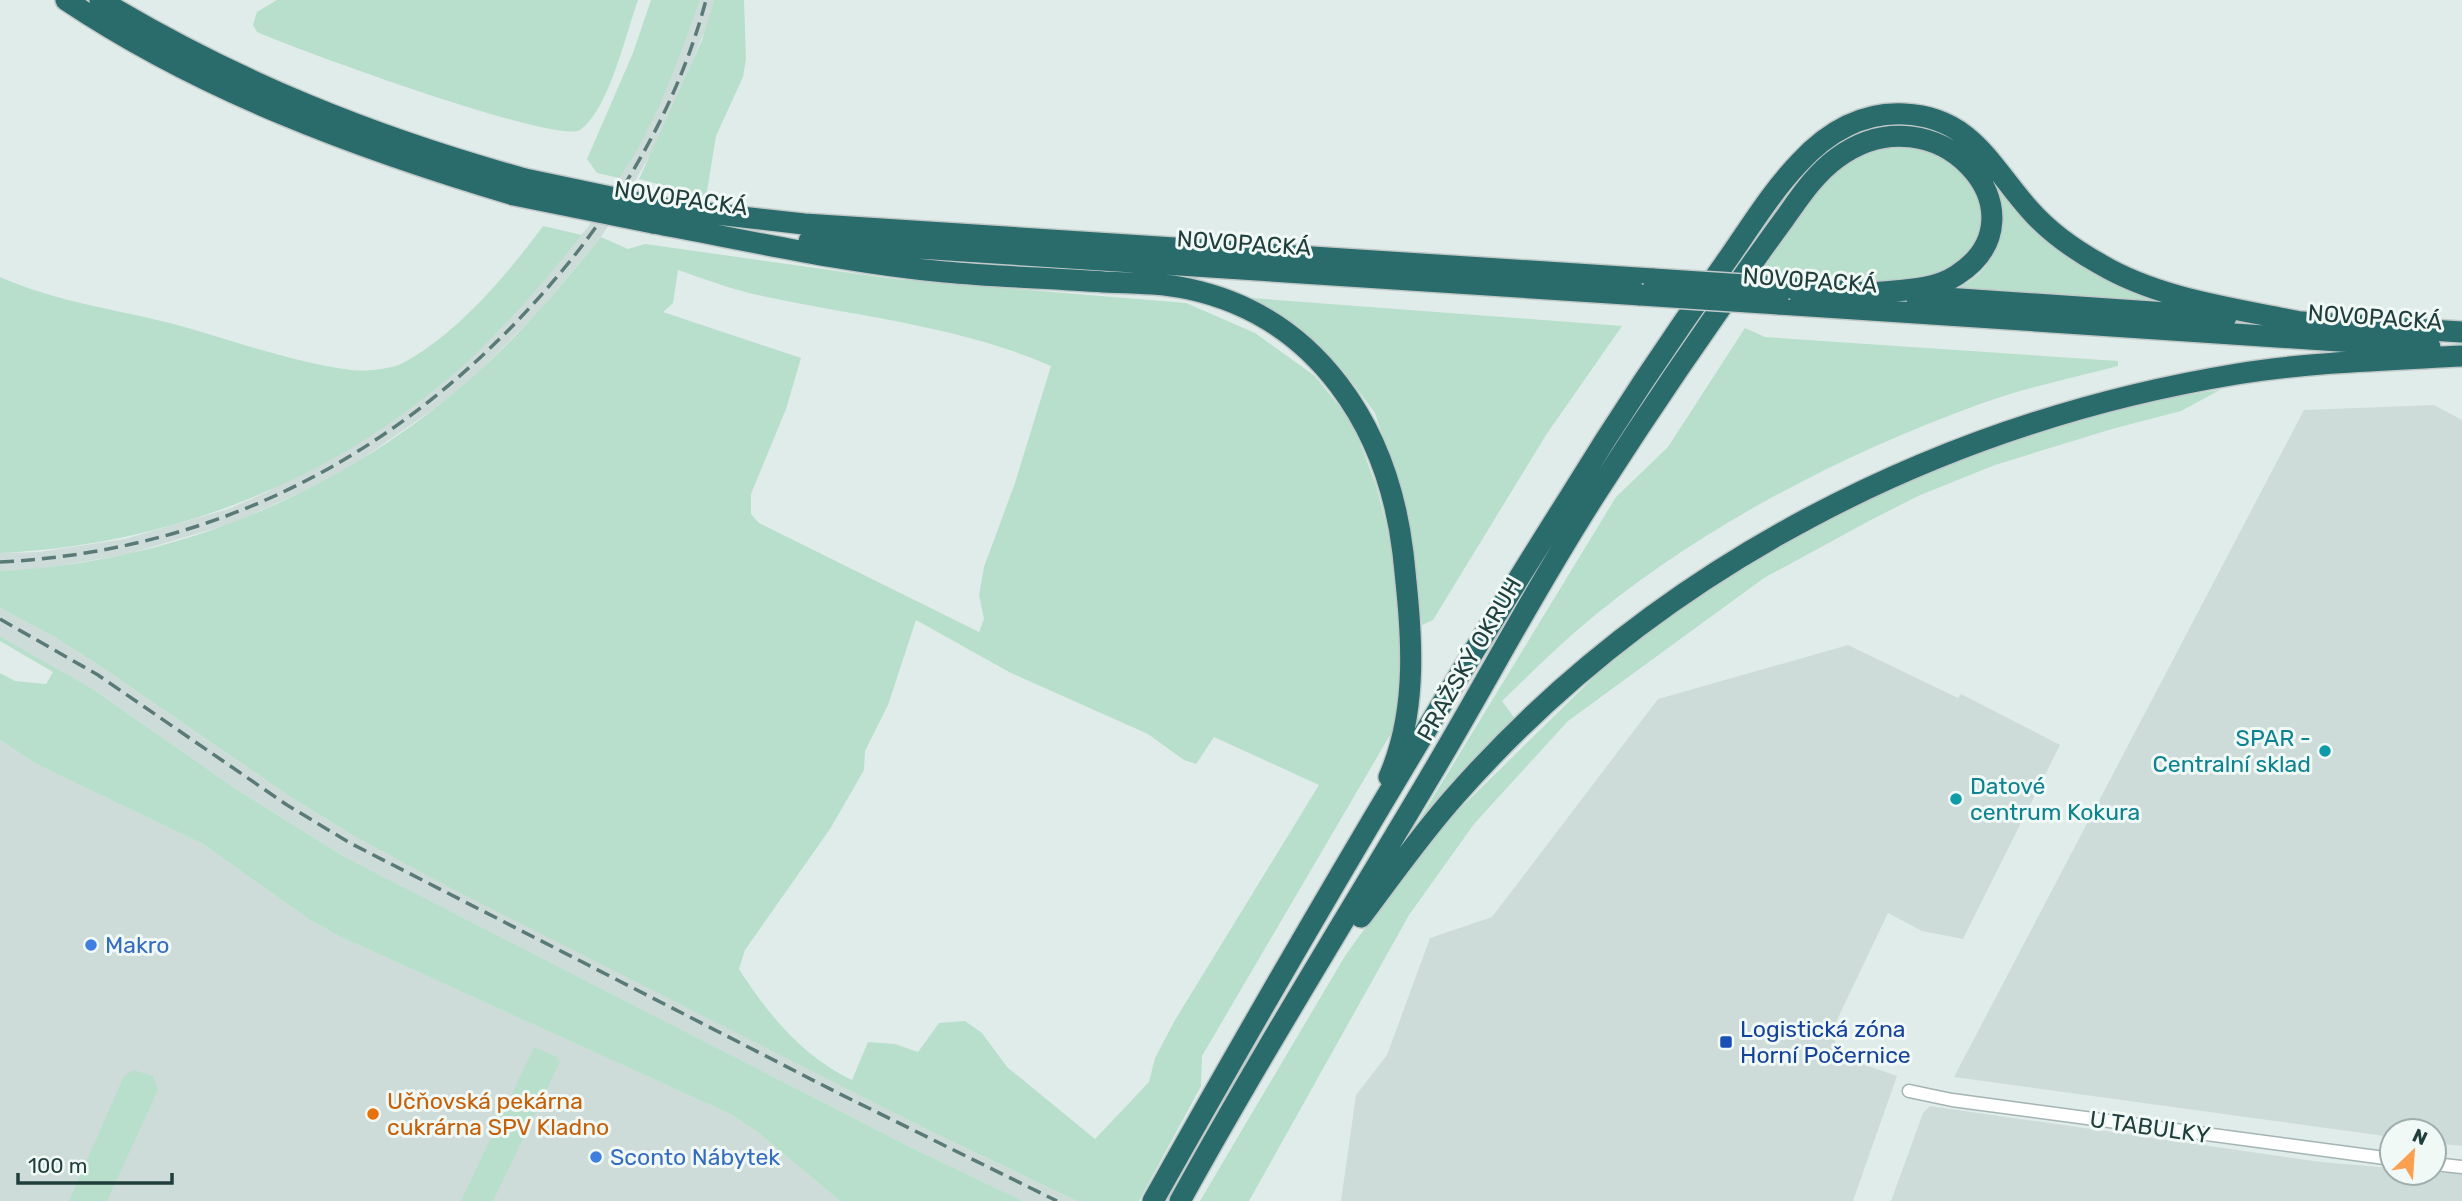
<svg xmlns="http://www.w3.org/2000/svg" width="2462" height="1201" font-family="Rubik,sans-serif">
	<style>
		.built { fill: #cedcd9 }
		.green { fill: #b8dfcb; fill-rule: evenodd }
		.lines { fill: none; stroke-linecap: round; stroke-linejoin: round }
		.street-casing { stroke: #a3b4b2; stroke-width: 15 }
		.highway-casing { stroke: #c1c9c8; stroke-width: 24 }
		.street { stroke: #fff; stroke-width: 12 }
		.highway { stroke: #2a6b6c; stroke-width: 21 }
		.rail { stroke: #5a7a78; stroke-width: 3.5; stroke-dasharray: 14 7; stroke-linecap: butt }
		.highway-bridge-casing { stroke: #c1c9c8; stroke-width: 24; stroke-linecap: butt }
		.highway-bridge { stroke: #2a6b6c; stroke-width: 21 }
		.culture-dot { fill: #0f9aa8; stroke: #f1f9f6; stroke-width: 2.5 }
		.shop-dot { fill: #3f7fe0; stroke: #f1f9f6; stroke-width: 2.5 }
		.transit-dot { fill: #1a4fb4; stroke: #f1f9f6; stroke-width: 2.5 }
		.food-dot { fill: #e8710a; stroke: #f1f9f6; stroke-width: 2.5 }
		.labels { text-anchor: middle; stroke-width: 6; stroke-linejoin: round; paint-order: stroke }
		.street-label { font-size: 23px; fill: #203e3c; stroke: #f1f9f6 }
		.culture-label { font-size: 23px; fill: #0d838f; stroke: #f1f9f6; text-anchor: end }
		.shop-label { font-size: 23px; fill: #366cbe; stroke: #f1f9f6; text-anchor: start }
		.transit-label { font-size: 23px; fill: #164399; stroke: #f1f9f6; text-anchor: start }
		.food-label { font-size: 23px; fill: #c56008; stroke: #f1f9f6; text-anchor: start }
	</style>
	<rect width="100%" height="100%" fill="#e0ecea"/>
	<!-- built -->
	<path class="built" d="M698 0H714L708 23 662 134 623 202 601 237 537 313 479 372 444 402 353 465 313 487 233 523 128 554 41 569 0 571V553L39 552 125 539 228 509 265 493 390 423 434 390 499 330 588 227 648 128Z
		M2434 405 2462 420V1146L2434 1143V1131H2392V1137L1954 1077 2304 410Z
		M0 608 53 636 103 668 292 798 354 836 924 1128 1077 1201H1023L914 1149 343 856 236 789 91 688 0 636Z
		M1848 645 1958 698 1961 694 2060 745 1963 939 1922 931 1888 913 1837 1020 1834 1054 1897 1076 1853 1201H1341L1356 1095 1387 1055 1430 938 1492 917 1658 699Z
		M0 740 36 764 203 844 310 920 339 936 730 1114 755 1130 840 1201H0Z
		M1930 1106 2321 1162 2392 1168V1173H2462V1201H1891L1923 1113Z"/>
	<!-- green -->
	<path class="green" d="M277 0H638C626 33 609 110 580 130 557 145 295 49 257 32L253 25 257 12Z
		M651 0H700C680 55 654 131 619 178L597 173 587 159 633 53Z
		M714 0H744L746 59 743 77 716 136 706 197 639 179 702 40Z
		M1904 141 1962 163 1984 209C1979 230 1977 254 1958 268 1923 294 1805 275 1759 271L1830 171 1852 154Z
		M1998 183 2158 298 2159 301 1957 288C2001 270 2005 224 1998 183Z
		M543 226 582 235C546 279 509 323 468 361 339 479 173 545 0 553V277C54 301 113 309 170 323 230 339 289 362 351 370 363 372 392 369 403 363 456 335 508 274 543 226Z
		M601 237 628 249 645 244 894 279 1186 303 1255 333 1315 376 1352 422 1376 485 1393 550 1401 657 1400 718 1202 1056 1201 1086 1139 1201H1077L924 1128 453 889 354 836 292 798 103 668 53 636 0 608V571C177 562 344 492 476 374 522 333 562 284 601 237ZM678 270C702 278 725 287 749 293 850 316 956 324 1051 366L1015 483 984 567 979 595 984 619 979 632 759 523 751 514V494L786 409 801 358 663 312 673 303ZM916 620 1011 673 1148 734 1184 760 1196 764 1214 737 1319 785 1175 1020 1155 1058 1149 1082 1095 1139 1007 1067 982 1033 965 1021 939 1023 918 1052 895 1044 868 1042 852 1080C804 1058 766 1012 739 969L745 950 830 829 864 770 865 751 888 705Z
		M1238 297 1622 326 1546 435 1433 620 1422 625 1409 515 1375 413 1341 368 1309 339Z
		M1745 328 1765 337 2118 361V366C2072 378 2024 388 1980 404 1837 456 1691 532 1575 632 1550 654 1526 678 1502 701L1515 719 1410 835 1616 497 1668 447Z
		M2220 390 2181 411 2112 429 1995 465 1918 496 1869 521 1764 578 1568 721 1474 824 1409 915 1249 1201H1200L1345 956 1430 838 1595 676 1665 619 1782 543 1895 486 2039 428 2137 402Z
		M0 636 91 688 236 789 343 856 914 1149 1023 1201H840L755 1130 730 1114 339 936 310 920 203 844 36 764 0 740V673L15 681 46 684 53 672 0 641Z
		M534 1047 557 1057 560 1062 493 1201H461Z
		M133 1070 153 1076 158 1090 107 1201H69L124 1076Z
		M1230 1085 1233 1087 1171 1201H1160Z"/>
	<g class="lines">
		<!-- street casing -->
		<g class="street-casing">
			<path id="street" d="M1909 1091 1952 1100 2392 1159
				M2434 1164 2462 1167"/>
		</g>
		<!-- highway casing -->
		<g class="highway-casing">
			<path id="highway" d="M66 0C202 91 359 149 514 195
				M100 0C236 82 373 137 525 179
				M663 208 804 224 1653 279
				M653 223C750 241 847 263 945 272 998 277 1051 278 1104 282 1132 283 1161 283 1189 289 1318 317 1388 428 1403 553 1411 628 1420 706 1389 777
				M809 241 1641 295
				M1791 288 1884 294
				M1916 296 2226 317
				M1779 304 2430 347
				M2286 321 2462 332
				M1361 917C1392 876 1422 833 1456 795 1657 567 1939 423 2237 374 2311 362 2387 360 2462 356
				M1153 1201C1286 964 1424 728 1569 498 1618 418 1670 340 1725 263 1749 229 1771 192 1800 162 1828 132 1863 112 1904 114 1971 117 1990 165 2029 209 2049 232 2073 249 2100 264 2159 299 2233 308 2300 322
				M1180 1201C1259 1058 1345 920 1428 780 1486 683 1538 583 1599 489 1658 397 1720 307 1785 218 1800 197 1815 174 1837 158 1936 85 2051 214 1957 275 1933 291 1900 290 1872 293"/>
		</g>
		<!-- street -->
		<use href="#street" class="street"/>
		<!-- highway -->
		<use href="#highway" class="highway"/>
		<!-- rail -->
		<path class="rail" d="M0 562C217 551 400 455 543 293 617 210 677 109 706 0
			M0 619 98 675 287 805 350 843 838 1093 1057 1201"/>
		<!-- highway-bridge casing -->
		<g class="highway-bridge-casing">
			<path id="highway-bridge" d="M525 179 663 208
				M514 195 653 223
				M1653 279 1791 288
				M1641 295 1779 304"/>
		</g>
		<!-- highway-bridge -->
		<use href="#highway-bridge" class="highway-bridge"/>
	</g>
	<!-- markers -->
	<g class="culture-dot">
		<circle cx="2325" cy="751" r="7"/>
		<circle cx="1956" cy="799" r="7"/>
	</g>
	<g class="shop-dot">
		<circle cx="91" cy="945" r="7"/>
		<circle cx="596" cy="1157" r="7"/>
	</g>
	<rect class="transit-dot" x="1719" y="1035" width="14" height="14" rx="3.5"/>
	<circle class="food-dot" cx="373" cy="1114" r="7"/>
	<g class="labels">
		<!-- street labels -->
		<g class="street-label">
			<text transform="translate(681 198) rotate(8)" y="8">NOVOPACKÁ</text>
			<text transform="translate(1244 243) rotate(4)" y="8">NOVOPACKÁ</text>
			<text transform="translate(1810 280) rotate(4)" y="8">NOVOPACKÁ</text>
			<text transform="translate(2375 317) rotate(4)" y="8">NOVOPACKÁ</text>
			<text transform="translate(1469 659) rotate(-60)" y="8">PRAŽSKÝ OKRUH</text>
			<text transform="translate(2150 1127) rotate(8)" y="8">U TABULKY</text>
		</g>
		<!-- culture labels -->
		<g class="culture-label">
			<text x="2311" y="746">SPAR -<tspan x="2311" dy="26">Centralní sklad</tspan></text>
			<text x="1970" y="794" text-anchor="start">Datové<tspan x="1970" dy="26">centrum Kokura</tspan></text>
		</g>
		<!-- shop labels -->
		<g class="shop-label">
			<text x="105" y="953">Makro</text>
			<text x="610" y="1165">Sconto Nábytek</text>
		</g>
		<!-- transit labels -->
		<g class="transit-label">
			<text x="1740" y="1037">Logistická zóna<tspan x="1740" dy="26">Horní Počernice</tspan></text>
		</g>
		<!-- food labels -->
		<g class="food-label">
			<text x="387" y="1109">Učňovská pekárna<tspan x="387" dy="26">cukrárna SPV Kladno</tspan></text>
		</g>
	</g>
	<!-- north arrow -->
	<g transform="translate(2413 1152) rotate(25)"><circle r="33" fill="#f1f9f6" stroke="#9daeac" stroke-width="2"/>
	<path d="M0-5L12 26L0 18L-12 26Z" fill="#fba050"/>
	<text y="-10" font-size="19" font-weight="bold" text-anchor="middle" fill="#203e3c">N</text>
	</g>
	<!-- scale -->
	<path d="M18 1173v10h154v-10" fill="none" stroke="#203e3c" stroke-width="3.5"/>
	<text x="28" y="1173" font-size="21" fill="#203e3c" stroke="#f1f9f6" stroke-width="5" paint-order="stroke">100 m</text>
</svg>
